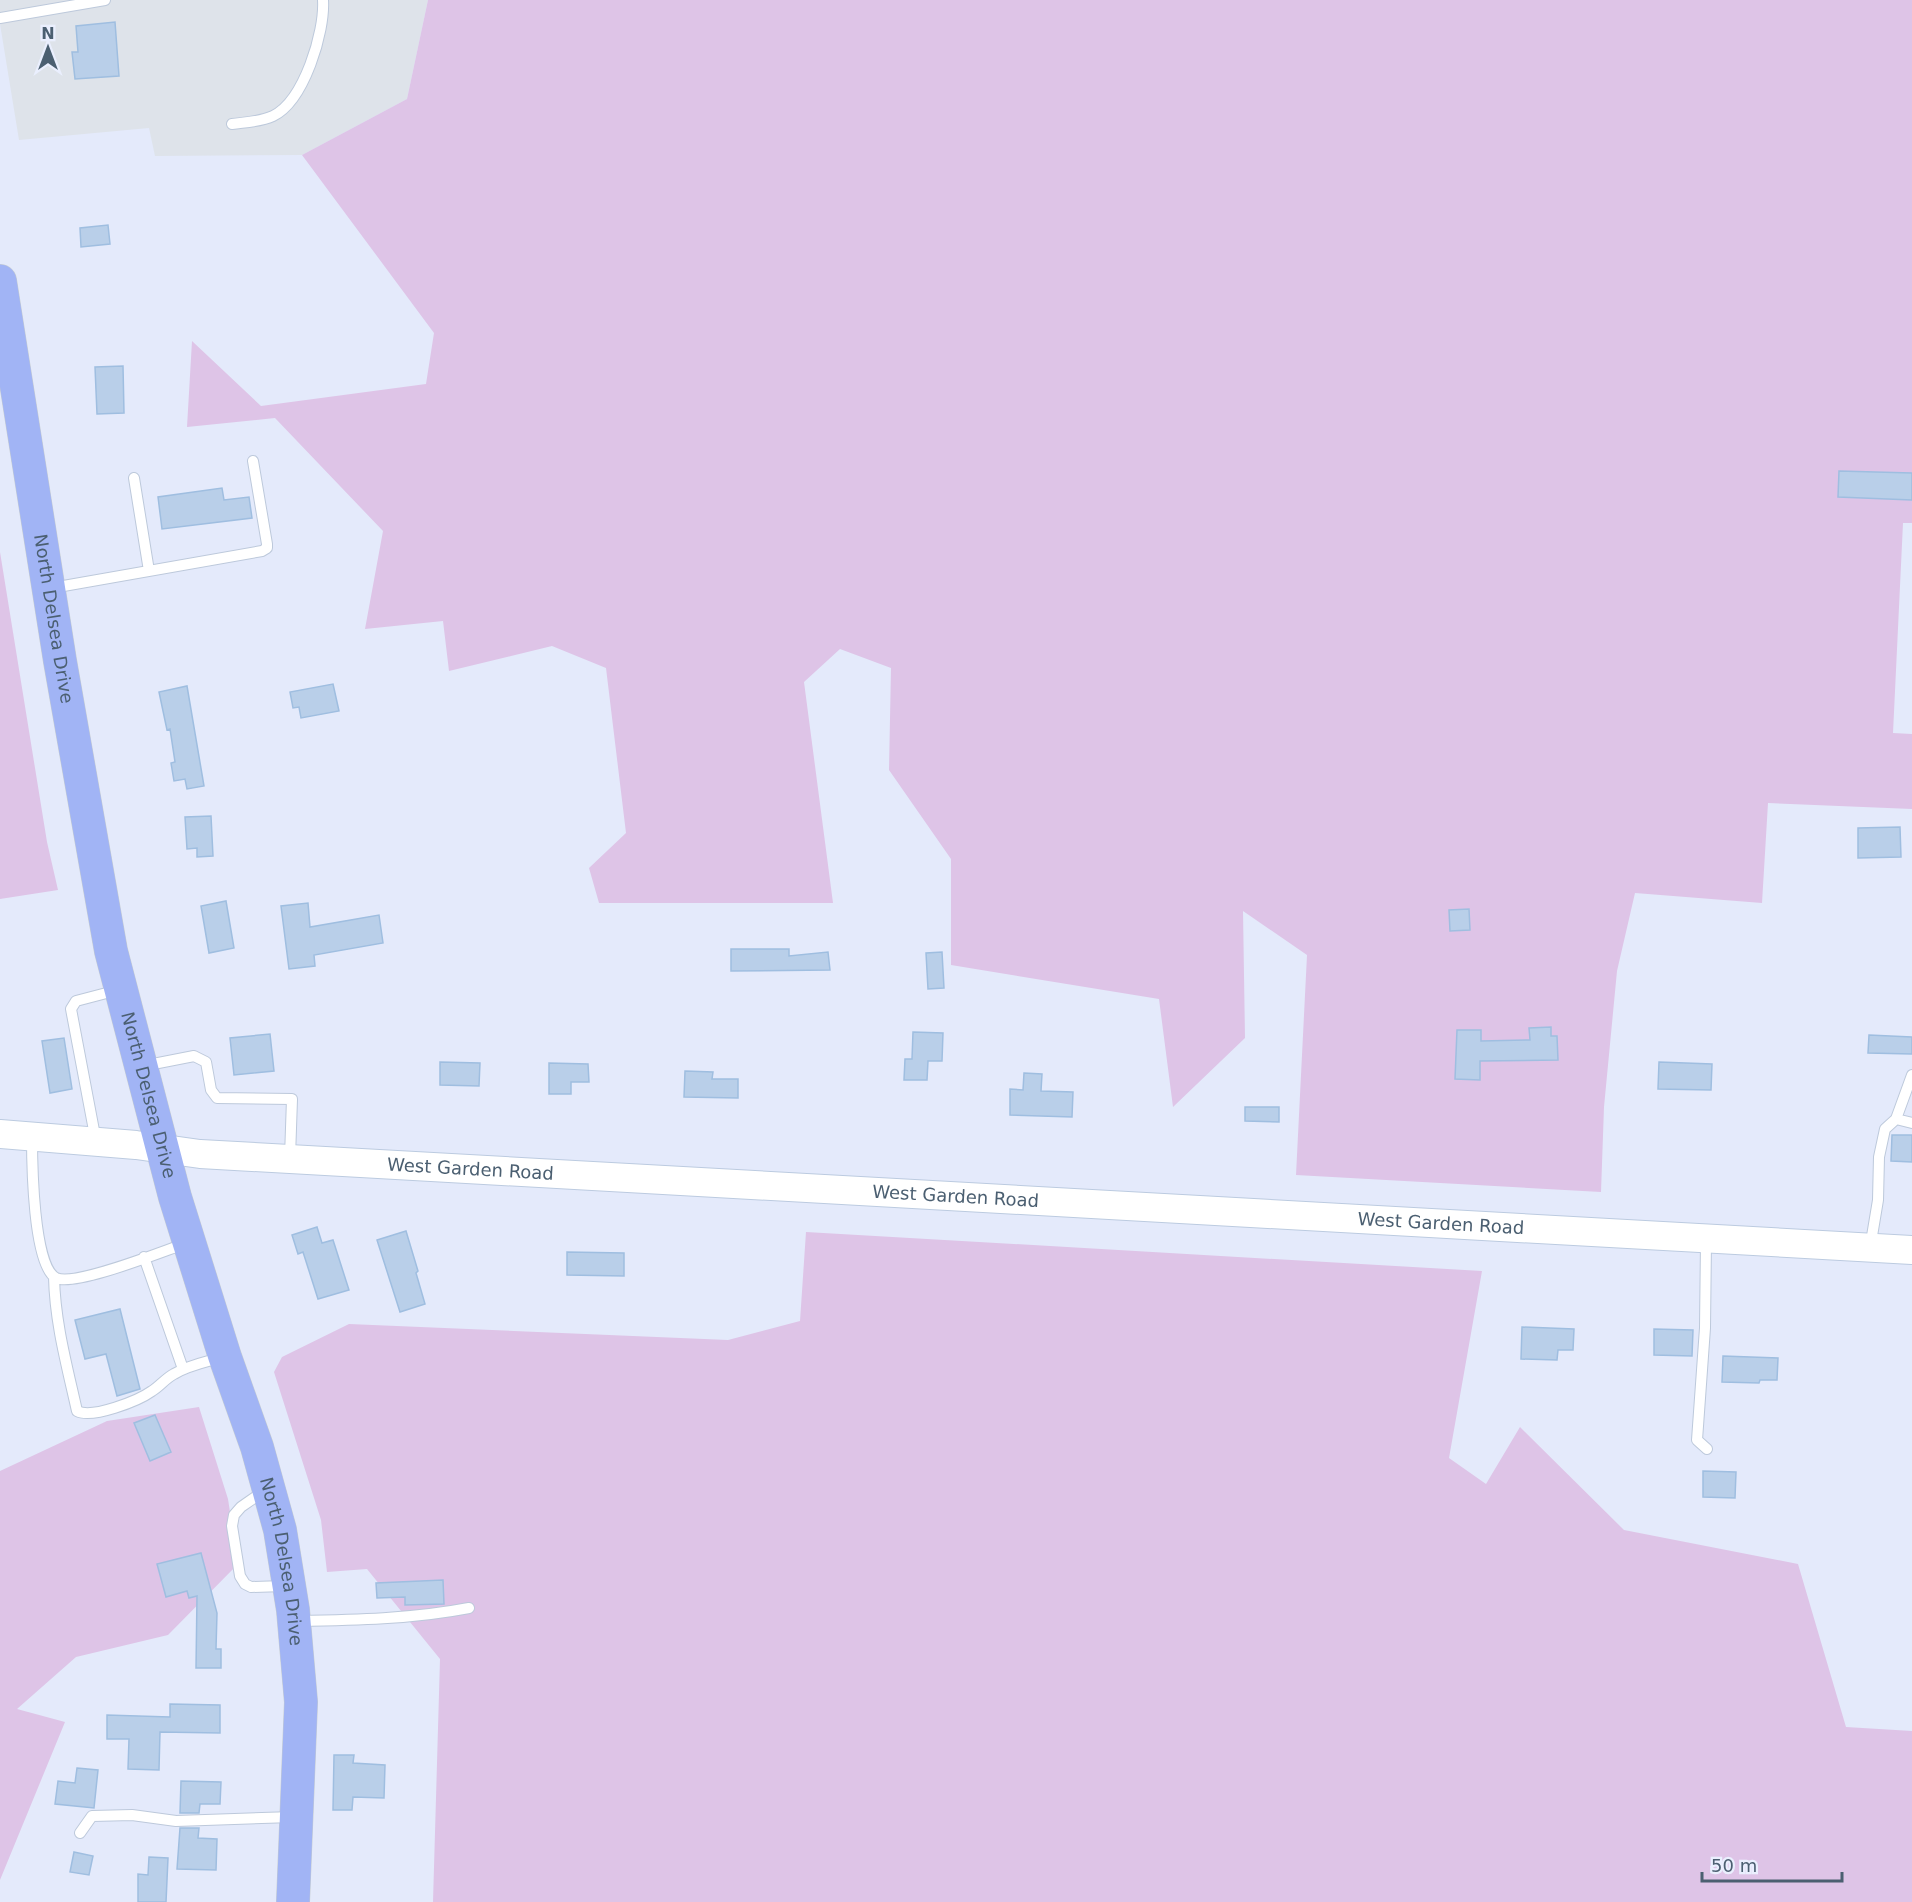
<svg xmlns="http://www.w3.org/2000/svg" width="1912" height="1902" font-family="'DejaVu Sans',sans-serif">
	<style>
		.industrial { fill: #dee3ea }
		.green { fill: #dec4e7 }
		.building { fill: #b9cfe9; stroke: #9fbee0; stroke-width: 1.5 }
		.lines { fill: none; stroke-linecap: round; stroke-linejoin: round }
		.lane-casing { stroke: #bdc9db; stroke-width: 12 }
		.secondary-casing { stroke: #bccbe0; stroke-width: 30 }
		.primary-casing { stroke: #c5ccd2; stroke-width: 34 }
		.lane { stroke: #fff; stroke-width: 10 }
		.secondary { stroke: #fff; stroke-width: 28 }
		.primary { stroke: #a1b4f5; stroke-width: 33 }
		.labels { text-anchor: middle; stroke-width: 5; stroke-linejoin: round; paint-order: stroke }
		.street-label { font-size: 18px; fill: #4b5f71; stroke: #eaeffe }
	</style>
	<rect width="100%" height="100%" fill="#e4eafb"/>
	<!-- industrial -->
	<path class="industrial" d="M0 0H428L407 99 302 155 155 156 149 128 19 140 0 24Z"/>
	<!-- green -->
	<path class="green" d="M428 0H1912V523H1903L1893 733 1912 734V809L1768 803 1762 903 1635 893 1617 971 1604 1107 1601 1192 1296 1175 1307 955 1243 911 1245 1038 1173 1107 1159 999 951 965V859L889 770 891 668 840 649 804 682 833 903H599L589 868 626 833 606 668 552 646 449 671 443 621 365 629 383 531 275 418 187 427 192 341 261 406 426 384 434 333 302 155 407 99Z
		M0 552 47 842 58 890 0 899Z
		M806 1232 1482 1271 1449 1458 1486 1484 1520 1427 1624 1530 1798 1564 1846 1727 1912 1731V1902H433L440 1659 367 1569 327 1572 321 1520 274 1372 282 1357 349 1324 728 1340 800 1321Z
		M199 1407 228 1499 238 1564 168 1635 76 1657 17 1709 65 1722 0 1880V1471L107 1421Z"/>
	<!-- building -->
	<path class="building" d="M115 22 119 76 75 79 72 52H78L76 26Z
		M108 225 110 244 81 247 80 228Z
		M123 366 124 413 97 414 95 367Z
		M1839 471 1912 473V500L1838 497Z
		M222 488 224 500 249 497 252 518 162 529 158 497Z
		M333 684 339 711 301 718 299 707 293 708 290 692Z
		M187 686 204 786 187 789 185 779 174 781 171 763 175 762 170 729 167 730 159 692Z
		M211 816 213 856 197 857V848L187 849 185 817Z
		M1900 827 1901 857 1858 858V828Z
		M226 901 234 948 209 953 201 906Z
		M308 903 310 927 379 915 383 943 314 955 315 966 289 969 281 906Z
		M1469 909 1470 930 1450 931 1449 910Z
		M731 949H789V956L828 952 830 970 731 971Z
		M942 952 944 988 928 989 926 953Z
		M1551 1027V1036H1557L1558 1060 1480 1061V1080L1455 1079 1457 1030H1481V1041L1530 1040 1529 1028Z
		M913 1032 943 1033 942 1061H928L927 1080H904L905 1059H912Z
		M270 1034 274 1071 234 1075 230 1038Z
		M1869 1035 1912 1037V1054L1868 1053Z
		M64 1038 72 1089 50 1093 42 1041Z
		M440 1062 480 1063 479 1086 440 1085Z
		M1659 1062 1712 1064 1711 1090 1658 1089Z
		M549 1063 588 1064 589 1082H571V1094H549Z
		M685 1071 713 1072 712 1079H738V1098L684 1097Z
		M1024 1073 1042 1074 1041 1091 1073 1092 1072 1117 1010 1115V1089L1023 1090Z
		M1245 1107H1279V1122L1245 1121Z
		M1892 1135H1912V1162L1891 1161Z
		M317 1227 322 1243 333 1240 349 1290 318 1299 303 1252 298 1254 292 1235Z
		M406 1231 418 1271 416 1273 425 1304 400 1312 377 1240Z
		M567 1252 624 1253V1276L567 1275Z
		M120 1309 140 1389 117 1396 106 1354 85 1359 75 1320Z
		M1522 1327 1574 1329 1573 1350H1558L1557 1360 1521 1359Z
		M1654 1329 1693 1330 1692 1356 1654 1355Z
		M1723 1356 1778 1358 1777 1380H1760L1759 1383 1722 1382Z
		M155 1415 171 1452 150 1461 134 1423Z
		M1703 1471 1736 1472 1735 1498 1703 1497Z
		M201 1553 217 1613 216 1649H221V1668H196L197 1596 189 1598 187 1591 166 1597 157 1564Z
		M443 1580 444 1604 405 1605V1597L377 1598 376 1583Z
		M170 1704 220 1705V1733L160 1732 159 1770 128 1769 129 1739H107V1715L170 1717Z
		M334 1755H354L353 1763 385 1765 384 1798 353 1797 352 1810H333Z
		M77 1768 98 1770 94 1808 55 1804 58 1781 75 1783Z
		M181 1781 221 1782 220 1804H200L199 1813H180Z
		M180 1828H199L198 1838 217 1839 216 1870 177 1869Z
		M74 1852 93 1856 89 1875 70 1872Z
		M149 1857 168 1858 166 1902H138V1874L148 1875Z"/>
	<g class="lines">
		<!-- lane casing -->
		<g class="lane-casing">
			<path id="lane" d="M0 18 105 0
				M232 124C247 122 260 122 273 116 304 101 325 32 323 0
				M134 478 149 571
				M52 588 262 551 267 548V544L253 461
				M143 1066 194 1056 206 1062 211 1090 217 1098 292 1099 290 1157
				M1896 1119 1912 1123
				M32 1136C32 1162 33 1266 56 1278 75 1287 163 1251 187 1243
				M96 1141 71 1009 76 1001 118 990
				M1706 1241 1705 1328 1697 1440 1707 1449
				M1870 1248 1878 1200 1879 1157 1885 1129 1896 1119 1912 1075
				M144 1257 183 1369
				M54 1277C55 1323 67 1366 77 1411 92 1419 138 1401 152 1391 160 1386 166 1378 174 1374 189 1365 206 1362 223 1357
				M264 1491 241 1507 234 1515 232 1526 240 1576 245 1584 251 1587 284 1586
				M297 1621C355 1620 412 1619 469 1608
				M80 1833 92 1816 132 1815 176 1821 293 1817"/>
		</g>
		<!-- secondary casing -->
		<g class="secondary-casing">
			<g id="secondary">
				<path id="s1" d="M0 1134 136 1145 200 1154 1912 1250"/>
			</g>
		</g>
		<!-- primary casing -->
		<g class="primary-casing">
			<g id="primary">
				<path id="s2" d="M0 281 60 661 111 951 175 1197 225 1357 257 1447 280 1530 293 1610 301 1702 293 1902"/>
			</g>
		</g>
		<!-- lane -->
		<use href="#lane" class="lane"/>
		<!-- secondary -->
		<use href="#secondary" class="secondary"/>
		<!-- primary -->
		<use href="#primary" class="primary"/>
	</g>
	<g class="labels">
		<!-- street labels -->
		<g class="street-label">
			<text dy="6" stroke="none"><textPath href="#s2" startOffset="342">North Delsea Drive</textPath></text>
			<text dy="6" stroke="none"><textPath href="#s2" startOffset="828">North Delsea Drive</textPath></text>
			<text dy="6" stroke="none"><textPath href="#s1" startOffset="472">West Garden Road</textPath></text>
			<text dy="6" stroke="none"><textPath href="#s1" startOffset="958">West Garden Road</textPath></text>
			<text dy="6" stroke="none"><textPath href="#s1" startOffset="1444">West Garden Road</textPath></text>
			<text dy="6" stroke="none"><textPath href="#s2" startOffset="1314">North Delsea Drive</textPath></text>
		</g>
	</g>
	<!-- north arrow -->
	<g transform="translate(48 48)" stroke="#eaeffe" stroke-width="4.5" paint-order="stroke">
	<path d="M0-4.5L10 22L0 15L-10 22Z" fill="#4b5f71"/>
	<text y="-9" font-size="16" font-weight="bold" text-anchor="middle" fill="#4b5f71">N</text>
	</g>
	<!-- scale -->
	<path d="M1702 1872v9h140v-9" fill="none" stroke="#4b5f71" stroke-width="3"/>
	<text x="1711" y="1872" font-size="18" fill="#4b5f71" stroke="#eaeffe" stroke-width="4.5" paint-order="stroke">50 m</text>
</svg>
